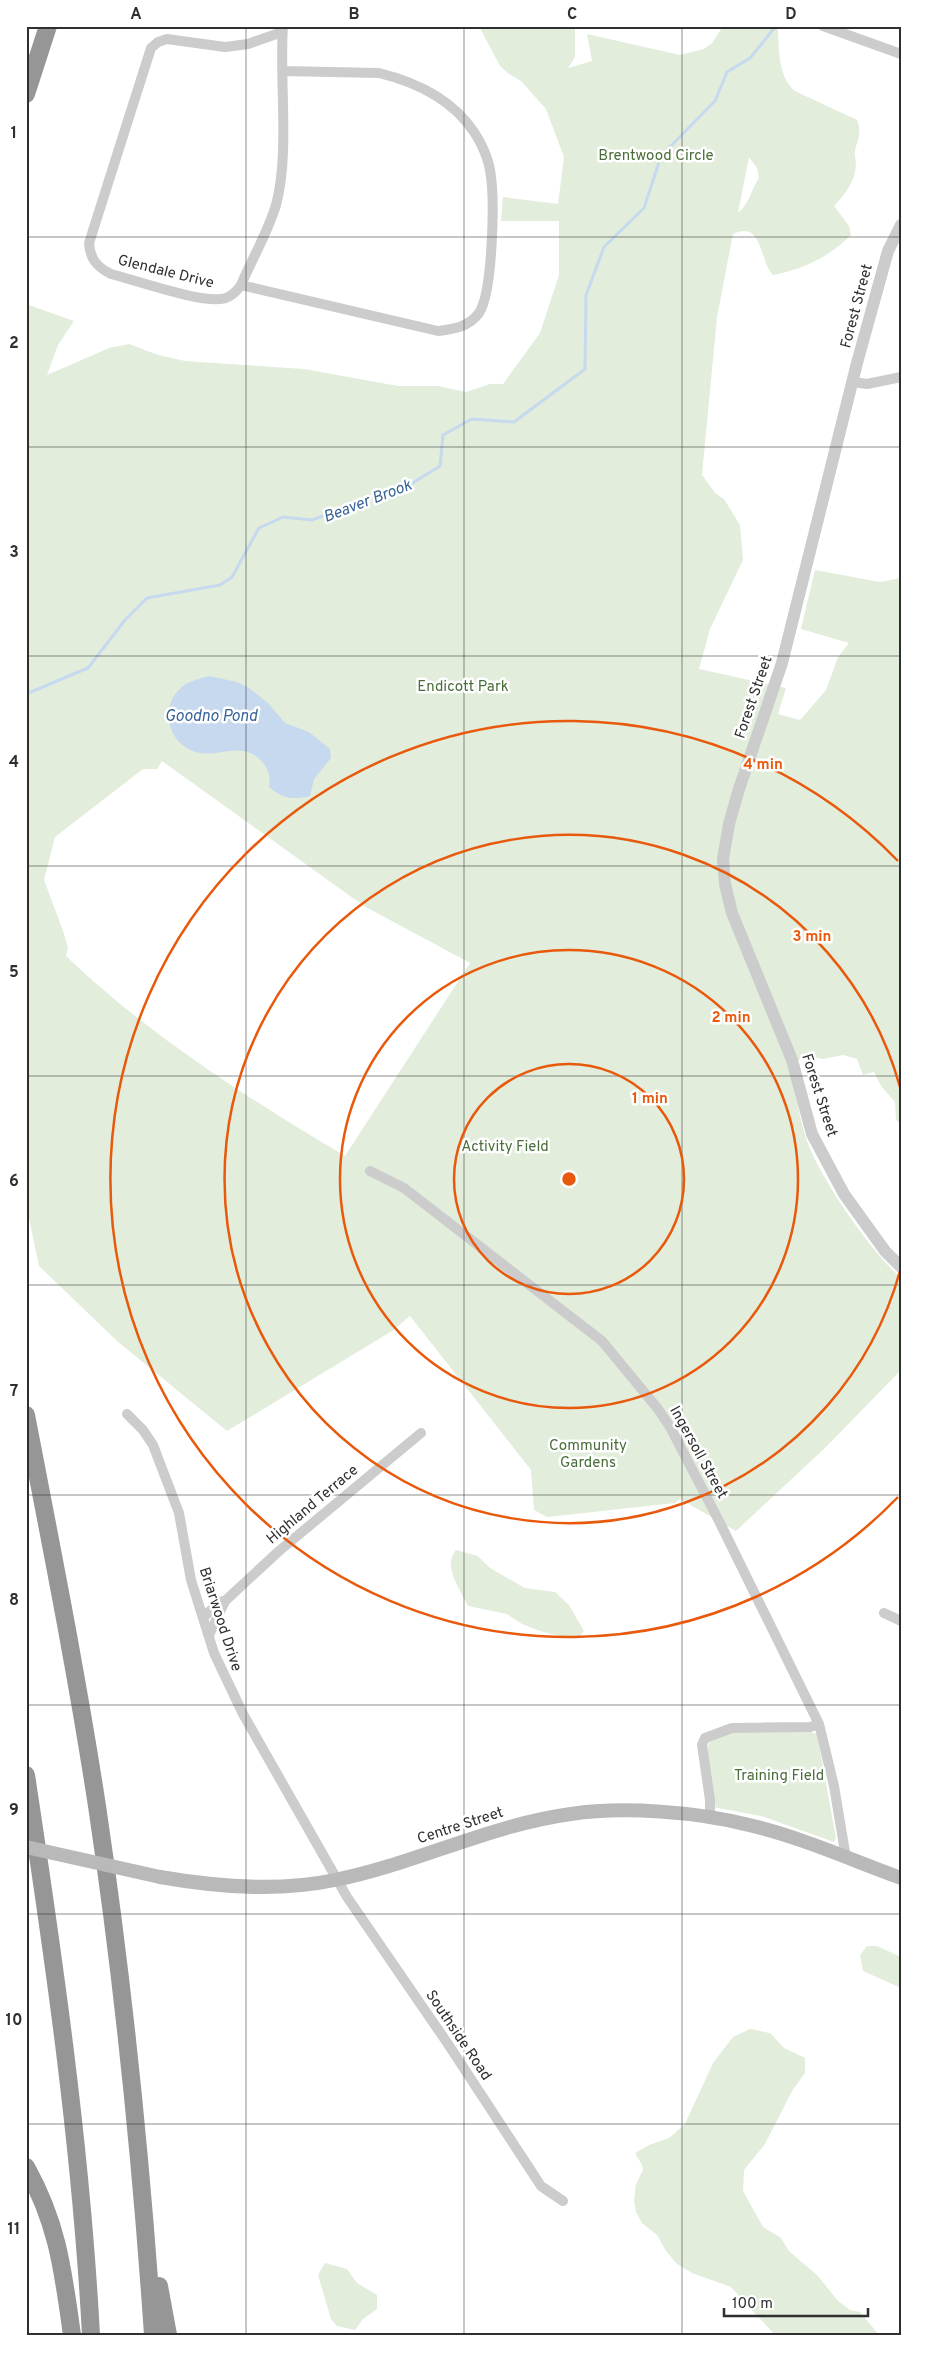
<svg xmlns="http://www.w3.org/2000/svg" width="927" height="2361" font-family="Overpass,sans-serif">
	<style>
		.green { fill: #e2eddc; fill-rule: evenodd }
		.water { fill: #c6d9ee }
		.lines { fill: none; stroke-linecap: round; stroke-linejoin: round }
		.stream { stroke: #c6d9ee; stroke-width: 3 }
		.minor { stroke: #ccc; stroke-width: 10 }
		.tertiary { stroke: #ccc; stroke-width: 12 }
		.secondary { stroke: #b9b9b9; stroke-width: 14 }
		.motorway { stroke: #969696; stroke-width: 18 }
		.secondary-bridge { stroke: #b9b9b9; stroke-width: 14 }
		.grid { fill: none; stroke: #2f2f2f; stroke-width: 1; stroke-opacity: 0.55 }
		.ring { fill: none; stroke: #e8590c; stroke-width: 2.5 }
		.labels { text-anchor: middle; stroke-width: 5; stroke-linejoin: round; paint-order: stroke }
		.park-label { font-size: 15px; fill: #496e39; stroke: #fff }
		.street-label { font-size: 15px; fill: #2f2f2f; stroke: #fff }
		.water-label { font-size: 16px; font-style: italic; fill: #366398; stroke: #fff }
		.centre { fill: #e8590c; stroke: #fff; stroke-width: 2.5 }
		.ring-label { font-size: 15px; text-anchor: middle; font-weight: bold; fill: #e8590c; stroke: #fff; stroke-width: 5; stroke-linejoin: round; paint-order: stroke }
		.neatline { fill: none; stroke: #2f2f2f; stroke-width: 2 }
		.grid-label { font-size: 16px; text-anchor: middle; font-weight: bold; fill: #2f2f2f }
	</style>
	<rect width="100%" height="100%" fill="#fff"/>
	<!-- green -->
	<path class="green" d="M479 26H575V57L568 68 592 61 587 34 680 55 704 49 712 43 723 26H776L778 30C779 50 778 77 795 91L857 120C862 131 858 139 855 150 854 155 856 160 856 165 855 182 845 194 834 206L849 226 851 235C829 257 804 269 773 275 760 263 763 219 733 234L717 317 702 475 715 493 724 499 740 525 743 560 710 629 699 669 786 688 778 714 800 720 826 690 838 657 849 643 801 629 815 570 880 582 901 578V1124L896 1120 895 1102 881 1086 874 1072 863 1075 857 1059 843 1055 823 1059 810 1056 790 1063C795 1087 798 1112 805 1135 816 1173 871 1252 901 1278V1370L826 1447 736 1531 680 1499 675 1503 547 1517 534 1510 531 1470 410 1316 392 1331 227 1431 117 1341 39 1266 26 1204V304L74 321 58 345 47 375 109 348 129 344 158 355 185 361 304 369 398 386H438L466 392 490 384H503L540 333 559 275V221H501L503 197 558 204 564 157 546 109 521 81 509 74 500 66ZM749 157 757 168 759 178C751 190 749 204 738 213ZM162 761 364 906 470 963 345 1156C250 1100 146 1033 66 956L68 948 63 931 44 880 55 837 143 769H157Z
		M456 1550 478 1556 490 1568 525 1588 555 1592 569 1605 584 1631 579 1637 559 1636 540 1631 522 1624 507 1614 468 1606C461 1591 442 1566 456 1550Z
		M806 1730 817 1734 836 1838 834 1842 761 1816 713 1807 706 1755 710 1740 733 1732Z
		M867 1946H877L901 1957V1988L863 1971 860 1955Z
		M750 2029 770 2033 784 2048 805 2058V2073L792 2091 765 2144 744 2170 743 2191 763 2227 781 2238 789 2251 818 2276 838 2301 850 2310 860 2312 879 2335H775L731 2287 692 2273 677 2264 666 2251 657 2235 642 2223 636 2212 634 2200 636 2184 643 2170 642 2165 635 2153 649 2145 669 2138 685 2124 713 2063 733 2037Z
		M325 2263 347 2269 357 2283 377 2295V2309L363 2319 355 2330 337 2326 331 2319 318 2275Z"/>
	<!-- water -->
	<path class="water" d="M209 676 237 682 249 688 268 703 285 723 309 732 330 749 331 758 314 779 310 796C294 800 282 799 269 787 272 773 264 759 250 753 232 745 212 759 193 751 168 742 159 706 181 688 188 681 199 679 209 676Z"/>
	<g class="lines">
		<!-- stream -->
		<path class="stream" d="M26 694 88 668 125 620 147 598 220 585 232 577 259 528 283 517 312 520 411 484 440 466 443 435 472 419 514 422 585 369 586 295 604 247 644 208 661 156 715 101 727 72 750 58 776 26"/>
		<!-- minor -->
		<path class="minor" d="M823 26 901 54
			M282 32 248 44 225 47 167 39 158 42 151 48 89 243C90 259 97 267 111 274 135 280 205 305 226 298 233 295 237 291 241 285 252 259 268 232 276 205 290 153 279 81 283 26
			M241 285 438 331C453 329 469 327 479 313 493 292 495 197 490 170 488 158 481 142 474 132 452 99 416 82 379 73L283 71
			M853 382 867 384 901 377
			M370 1171 404 1188 602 1341 658 1409 670 1427 719 1521 819 1724 834 1786 846 1858
			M127 1414 143 1430 153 1445 179 1513 191 1580 214 1653 243 1714 347 1897 448 2044 541 2186 563 2201
			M884 1613 901 1621
			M204 1617 219 1602 225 1601 279 1551 421 1433
			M209 1635 225 1601
			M710 1818V1800L702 1745 705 1738 732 1728 810 1727 819 1724"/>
		<!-- tertiary -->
		<path class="tertiary" d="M901 225 888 251 857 363 782 663 739 789 729 824 723 859 725 884 732 913 792 1060 812 1134 844 1194 885 1251 901 1267"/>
		<!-- secondary -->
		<path class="secondary" d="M160 1877C218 1887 278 1892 335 1880 415 1864 489 1825 571 1814 623 1806 698 1812 749 1825 801 1837 851 1860 901 1878"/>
		<!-- motorway -->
		<path class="motorway" d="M26 94 48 26
			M26 1415C51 1545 77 1675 97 1806 123 1981 141 2158 153 2335
			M26 1775C54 1960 81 2147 91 2335
			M26 2167C58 2224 63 2271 72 2335
			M159 2286 168 2335"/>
		<!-- secondary-bridge -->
		<path class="secondary-bridge" d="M26 1847 160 1877"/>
	</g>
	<!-- grid -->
	<path class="grid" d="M246 26V2335M464 26V2335M682 26V2335M26 237H901M26 447H901M26 656H901M26 866H901M26 1076H901M26 1285H901M26 1495H901M26 1705H901M26 1914H901M26 2124H901"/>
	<!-- distance rings -->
	<g class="ring">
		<circle cx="569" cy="1179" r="115"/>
		<circle cx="569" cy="1179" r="229"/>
		<path d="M900 1271A344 344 0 1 1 900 1087"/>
		<path d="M898 1497A458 458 0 1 1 898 861"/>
	</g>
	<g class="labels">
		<!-- park labels -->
		<g class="park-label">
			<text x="656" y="160">Brentwood Circle</text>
			<text x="463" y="691">Endicott Park</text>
			<text x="505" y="1151">Activity Field</text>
			<text x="588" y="1450">Community<tspan x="588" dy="17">Gardens</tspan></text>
			<text x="779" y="1780">Training Field</text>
		</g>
		<!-- street labels -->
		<g class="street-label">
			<text transform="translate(166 271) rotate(14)" y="5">Glendale Drive</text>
			<text transform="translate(856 306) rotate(-75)" y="5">Forest Street</text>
			<text transform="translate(753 697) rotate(-71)" y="5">Forest Street</text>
			<text transform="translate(820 1095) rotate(72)" y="5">Forest Street</text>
			<text transform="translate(699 1452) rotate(61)" y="5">Ingersoll Street</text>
			<text transform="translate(312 1504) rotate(-40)" y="5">Highland Terrace</text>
			<text transform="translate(221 1619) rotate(72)" y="5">Briarwood Drive</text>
			<text transform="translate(460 1825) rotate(-18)" y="5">Centre Street</text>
			<text transform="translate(459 2035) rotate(56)" y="5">Southside Road</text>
		</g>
		<!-- water labels -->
		<g class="water-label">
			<text transform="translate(367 500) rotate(-21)" y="6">Beaver Brook</text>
			<text x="211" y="721">Goodno Pond</text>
		</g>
	</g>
	<circle cx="569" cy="1179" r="8" class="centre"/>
	<g class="ring-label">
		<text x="763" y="769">4 min</text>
		<text x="812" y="941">3 min</text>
		<text x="731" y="1022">2 min</text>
		<text x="650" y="1103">1 min</text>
	</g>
	<!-- border -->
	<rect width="927" height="2361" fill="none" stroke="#ffffff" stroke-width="55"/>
	<!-- scale -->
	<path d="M724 2308v8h144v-8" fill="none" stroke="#2f2f2f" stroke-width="2.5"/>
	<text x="732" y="2308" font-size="15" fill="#2f2f2f" stroke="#ffffff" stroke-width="4" paint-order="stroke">100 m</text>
	<rect x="28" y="28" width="872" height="2306" class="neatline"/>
	<g class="grid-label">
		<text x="136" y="19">A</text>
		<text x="354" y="19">B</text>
		<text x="572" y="19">C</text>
		<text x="791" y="19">D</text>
		<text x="14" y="138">1</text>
		<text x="14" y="348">2</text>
		<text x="14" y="557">3</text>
		<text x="14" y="767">4</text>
		<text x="14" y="977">5</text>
		<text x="14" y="1186">6</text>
		<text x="14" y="1396">7</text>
		<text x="14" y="1605">8</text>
		<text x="14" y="1815">9</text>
		<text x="14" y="2025">10</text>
		<text x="14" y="2234">11</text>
	</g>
</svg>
